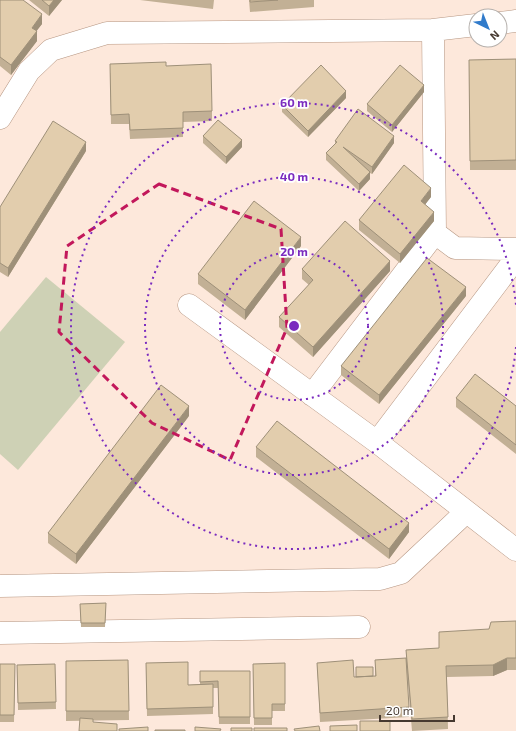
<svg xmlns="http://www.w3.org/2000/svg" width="516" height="731" font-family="'Exo 2',sans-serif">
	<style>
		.green { fill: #ced1b5 }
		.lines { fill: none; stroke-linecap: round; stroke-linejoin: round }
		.street-casing { stroke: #b69682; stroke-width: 23 }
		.street { stroke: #fff; stroke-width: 22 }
		.wall { fill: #c2b095 }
		.shaded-wall { fill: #9e9079 }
		.building { fill: #e2cdad; stroke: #9e9079 }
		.marked { fill: none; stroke: #c2185b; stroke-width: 3; stroke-dasharray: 8 5; stroke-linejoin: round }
		.ring { fill: none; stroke: #7b2cbf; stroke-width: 2; stroke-dasharray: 2 4 }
		.centre { fill: #7b2cbf; stroke: #fff; stroke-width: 2 }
		.ring-label { font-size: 12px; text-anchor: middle; font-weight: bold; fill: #7b2cbf; stroke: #fff; stroke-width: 3.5; stroke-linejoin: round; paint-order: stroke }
	</style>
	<rect width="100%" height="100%" fill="#fde8db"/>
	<!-- green -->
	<path class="green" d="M46 277 125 342 18 470 0 454V332Z"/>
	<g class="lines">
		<!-- street casing -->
		<g class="street-casing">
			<path id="street" d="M500 23 516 21
				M433 30 476 25
				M0 118 29 71 51 50 107 33 433 30 435 233 455 248 516 249
				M189 305 377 442 516 550
				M312 395 435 233
				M377 442 516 258
				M0 586 380 579 401 573 466 512
				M0 633 359 627"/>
		</g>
		<!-- street -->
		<use href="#street" class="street"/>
	</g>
	<!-- wall -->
	<path class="wall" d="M0 0 42 24 36 31 37 41 11 75 0 66Z
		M29 0H62L49 16Z
		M140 0H214L213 9Z
		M249 0H314V7L250 12Z
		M516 59V170H470L469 60Z
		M166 66 212 111V121L183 122V137L130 139 129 124H111L110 73Z
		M424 92 392 132 367 111V104Z
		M346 98 308 137 282 112V105Z
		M203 136 242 147 226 164 203 143Z
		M335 141 394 143 372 174 370 173V179L359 191 326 160V153L335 144Z
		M86 151 8 277 0 272V207Z
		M431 197 425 204 434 221 400 263 359 230V220Z
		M301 246 245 320 198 284V274Z
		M302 269 390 271 313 357 279 327V317L309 285 302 279Z
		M466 296 379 404 341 375V366Z
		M456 398 516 406V454L456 407Z
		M189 416 76 564 48 543V533Z
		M256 447 409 532 389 559 256 457Z
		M106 603 105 627H81L80 604Z
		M516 621V670H507L493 676 447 677 448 729 412 731 407 672 409 717 320 722 317 663 354 677 375 676V660L406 658V650L439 648 489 629Z
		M128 660 129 720 66 721V661Z
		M146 663 188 685 200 684V671H250V724H219L218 688H213V714L147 716Z
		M285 663V711H272V725H254L253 664Z
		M0 664H15L14 722H0Z
		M55 664 56 709 18 710 17 665Z"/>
	<!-- shaded-wall -->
	<path class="shaded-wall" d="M54 0H62L49 16V6Z
		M42 14V24L32 37V28Z
		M37 31V41L11 75V65Z
		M424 85V92L392 132V125Z
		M346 91V98L308 137V131Z
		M394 136V143L372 174V167Z
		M242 140V147L226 164V157Z
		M86 142V151L8 277V268Z
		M370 172V179L359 191V184Z
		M431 188V197L421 210V201Z
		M434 212V221L400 263V254Z
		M301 237V246L245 320V310Z
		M390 261V271L313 357V347Z
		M466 287V296L379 404V395Z
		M189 406V416L76 564V554Z
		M409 523V532L389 559V549Z
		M507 658V670L493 676V665Z"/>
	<!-- building -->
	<path class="building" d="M0 0H23L42 14 32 28 37 31 11 65 0 57Z
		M42 0H54L49 6Z
		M250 0H278L250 2Z
		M516 59V160L470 161 469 60Z
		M166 62V66L211 64 212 111 183 112V128L130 130 129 114 111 115 110 64Z
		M321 65 346 91 308 131 282 105Z
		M400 65 424 85 392 125 367 104Z
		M358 109 394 136 372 167 343 147 370 172 359 184 326 153 337 142 335 141Z
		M218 120 242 140 226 157 203 136Z
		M53 121 86 142 8 268 0 263V207Z
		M404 165 431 188 421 201 434 212 400 254 359 220Z
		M254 201 301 237 245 310 198 274Z
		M345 221 390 261 313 347 279 317 313 280 302 269Z
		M427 258 466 287 379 395 341 366Z
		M475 374 516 406V445L456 398Z
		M161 385 189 406 76 554 48 533Z
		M277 421 409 523 389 549 256 447Z
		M106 603 105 623H81L80 604Z
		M516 621V658H507L493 665 446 666 448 717 412 719 406 650 439 648V632L489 629 491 622Z
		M406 658 409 707 320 713 317 663 353 660 354 677 376 676 375 660Z
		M128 660 129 711H66V661Z
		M188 662V685L213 684V707L147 709 146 663Z
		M285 663V704H272V718H254L253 664Z
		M0 664H15L14 715H0Z
		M55 664 56 702 18 703 17 665Z
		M356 667H373V676L356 677Z
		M200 671H250V717H219L218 681 200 682Z
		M80 718 93 719V722L117 724V731H79Z
		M360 721H390V731H360Z
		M357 725V731H330V726Z
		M319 726 320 731H295L294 729Z
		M148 727V731H119V729Z
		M195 727 221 729 220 731H195Z
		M231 728H252V731H231Z
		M254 728H287V731H254Z
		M155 730H185V731H155Z"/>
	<!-- marked area -->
	<path class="marked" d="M159 184 281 229 287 328 230 460 152 423 59 332 67 246Z"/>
	<!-- distance rings -->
	<g class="ring">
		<circle cx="294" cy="326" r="74"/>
		<circle cx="294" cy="326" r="149"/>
		<path d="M516 347A223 223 0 1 1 516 305"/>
	</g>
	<circle cx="294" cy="326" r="6" class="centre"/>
	<g class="ring-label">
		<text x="294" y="107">60 m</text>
		<text x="294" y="181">40 m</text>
		<text x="294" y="256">20 m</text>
	</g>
	<!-- north arrow -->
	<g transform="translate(488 28) rotate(137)"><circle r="19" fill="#ffffff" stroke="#b5b0ac"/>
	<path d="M0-3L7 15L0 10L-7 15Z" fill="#307bcb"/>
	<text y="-6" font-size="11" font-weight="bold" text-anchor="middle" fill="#463930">N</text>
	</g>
	<!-- scale -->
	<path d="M380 715v6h74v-6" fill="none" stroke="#463930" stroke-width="2"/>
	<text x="386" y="715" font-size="12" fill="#463930" stroke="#ffffff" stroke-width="3" paint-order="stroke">20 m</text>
</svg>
